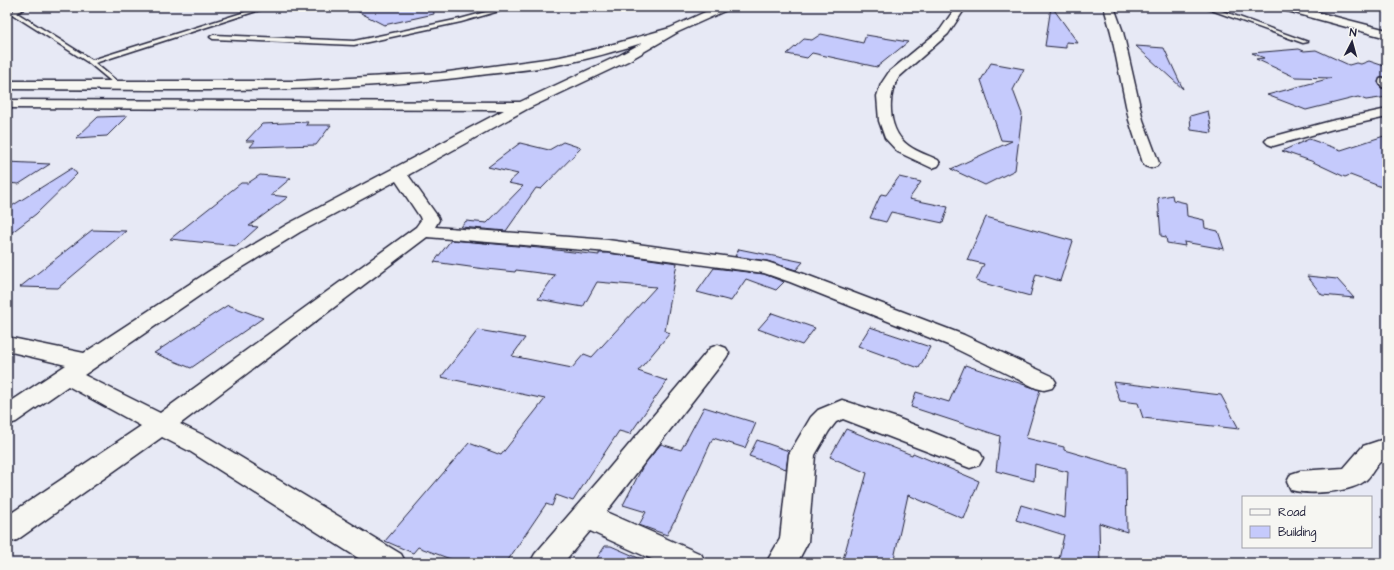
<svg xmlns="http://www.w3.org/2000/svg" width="1394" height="570" font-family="'Architects Daughter',sans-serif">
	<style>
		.building { fill: #c5cafc; stroke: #22223b }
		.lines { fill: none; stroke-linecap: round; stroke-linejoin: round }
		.lane-casing { stroke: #22223b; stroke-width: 3 }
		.street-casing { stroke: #22223b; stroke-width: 3 }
		.highway-casing { stroke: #22223b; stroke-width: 3 }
		.lane { fill: #f6f6f2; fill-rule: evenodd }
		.street { fill: #f6f6f2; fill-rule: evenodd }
		.highway { fill: #f6f6f2; fill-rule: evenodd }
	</style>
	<rect width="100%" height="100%" fill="#e7e9f5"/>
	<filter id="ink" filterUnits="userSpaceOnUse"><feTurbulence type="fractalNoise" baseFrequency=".025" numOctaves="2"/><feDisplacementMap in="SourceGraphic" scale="8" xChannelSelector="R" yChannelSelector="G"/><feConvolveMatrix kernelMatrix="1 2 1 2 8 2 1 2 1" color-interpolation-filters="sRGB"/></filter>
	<g filter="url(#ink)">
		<!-- building -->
		<path class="building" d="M349 7H433L434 14 384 25Z
			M1051 7H1052L1078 43 1066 42V48L1045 46Z
			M821 34 863 43 866 35 908 42 877 67 812 53 807 58 787 54 804 39 812 40Z
			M1136 46 1164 48 1183 89Z
			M1299 49 1304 51 1316 50 1349 65 1356 63 1361 64 1369 61 1387 67V77L1380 78 1378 82 1381 88 1387 89V97L1366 100 1358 97 1306 110 1267 95 1331 78 1295 77 1256 59 1264 58 1252 53Z
			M991 63 1024 69 1013 90 1022 114 1015 170 985 185 951 169 1012 141 1001 140 981 80Z
			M1208 111 1212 133 1191 130 1190 116Z
			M127 116 107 136 76 138 98 117Z
			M308 122 306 125H331L316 145 250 147 255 141H246L262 124Z
			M1387 135V189L1350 175 1345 177 1311 161 1282 151 1309 139 1341 150Z
			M563 142 581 148 541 189 536 188 506 231 461 227 466 221 487 223 523 186 508 183 518 174 488 167 520 143 549 150Z
			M7 162 50 164 19 184 7 183Z
			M72 168 77 174 36 214 7 236V209Z
			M260 175 291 178 271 195 288 197 249 226 258 227 237 246 170 239 241 183H248Z
			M899 177 921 182 909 199 948 207 943 223 891 212 886 222 870 218 881 194 886 195Z
			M1172 195 1173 200 1186 203 1187 216 1204 220 1205 228 1218 231 1224 249 1184 242 1185 246 1167 243 1166 237 1161 236 1158 198Z
			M986 217 1073 241 1060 281 1036 274 1030 296 976 281 984 264 967 260Z
			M92 230 126 231 58 288 20 287Z
			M451 240 539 248 599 255V253H608L677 263 665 331 670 333 638 371 667 381 630 434 619 431 573 501 556 495 552 506 546 504 506 563H461L418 547 413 553 385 541 469 443 501 455 545 399 441 377 478 330 525 338 512 356 572 368 584 354 592 357 656 287 597 282 583 307 538 299 555 275 516 270 515 272 477 268 434 262Z
			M739 249 803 262 796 270 767 261 735 256Z
			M714 268 764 274 784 282 776 290 746 279 731 301 697 292Z
			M1307 276 1337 279 1354 298 1322 295Z
			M228 305 263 318 191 368 154 353Z
			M772 313 815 328 802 345 758 329Z
			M870 327 930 347 919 368 858 346Z
			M965 365 1040 390 1026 438 1064 447V450L1126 468 1127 532 1099 523 1100 563H1058L1064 535 1016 520 1021 505 1065 518 1068 472 1035 464 1034 481 996 471 1000 436 911 407 916 392 949 402Z
			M1113 382 1221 395 1239 429 1143 418 1138 403 1120 401Z
			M704 407 756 423 745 448 713 438 675 521H674L667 535 639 525 646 512 623 505 643 466 661 444 681 450Z
			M846 429 912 455 913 453 979 481 964 519 908 495 893 563H842L867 473 830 457Z
			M757 440 789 451 786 469 749 456Z
			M605 546H611L650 563H594Z"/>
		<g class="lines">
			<!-- lane casing -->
			<g class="lane-casing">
				<path id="lane" d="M19 7H27L17 13 92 60 261 7H269L95 63 120 84 121 85 118 87 89 63 12 14 14 9Z
					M504 7H513L461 22 354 45 213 39 210 37 213 35 354 41 460 19Z
					M1203 7H1211L1308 42 1303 43Z"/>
			</g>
			<!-- street casing -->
			<g class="street-casing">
				<path id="street" d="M716 7H730L729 9 678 32 628 61 527 109 408 175 438 217 439 220 435 227 608 240 767 262 804 274 964 335 1052 376 1056 382 1052 388 1044 390 1036 388 948 345 790 282 764 273 608 252 427 237 180 424 209 438 401 554 406 563H366L191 452 162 437 17 540 7 543V516L141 426 68 386 16 422 7 425V404L66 365 7 351V337L84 353 211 270 288 224 504 110 7 108V100L520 102 620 55 642 43C616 51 589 59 562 64 538 69 513 71 488 74 329 96 167 89 7 89V81H296L441 73 560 57 596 49 670 28ZM396 181 420 217 421 220 416 227 160 413 84 375 225 278 300 232Z
					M956 7H966L948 34 899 77C886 97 888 132 909 146 917 152 928 155 938 160L940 163 938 166 932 168 898 152 885 138 879 121 877 96 881 84 889 72 940 30Z
					M1104 7H1114L1123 32 1143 120 1159 163 1157 166 1151 168 1145 166 1143 163 1129 120 1111 32Z
					M1385 78 1387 79V88L1382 87 1379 82 1380 79Z
					M1387 109V117L1333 129 1273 146 1268 144 1265 141 1268 138 1331 121Z
					M718 345 726 348 729 353 726 358 606 512 701 554 706 563H660L590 531 563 563H530L535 554 601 478 710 348Z
					M842 400 897 418 979 451 983 458 979 465 970 468 843 419 836 422 829 431 815 455 808 542 797 563H766L780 539 789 454 811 417 818 410Z
					M1387 438V458C1376 461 1374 473 1366 480 1352 493 1308 495 1291 490L1287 482 1291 474 1300 471 1344 468 1363 446Z"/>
			</g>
			<!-- highway casing -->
			<g class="highway-casing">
				<path id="highway" d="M1278 7H1297L1387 30V38L1280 9Z"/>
			</g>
			<!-- lane -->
			<use href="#lane" class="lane"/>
			<!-- street -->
			<use href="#street" class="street"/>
			<!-- highway -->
			<use href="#highway" class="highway"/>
		</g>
	</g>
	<!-- margin -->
	<rect width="1394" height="570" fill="none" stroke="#f6f6f2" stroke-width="24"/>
	<rect x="12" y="12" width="1370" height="546" fill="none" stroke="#22223b" stroke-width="1.5" filter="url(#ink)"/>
	<!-- legend -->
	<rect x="1242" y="496" width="130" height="52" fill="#f6f6f2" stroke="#a1a1a9"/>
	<rect x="1250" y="509" width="20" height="6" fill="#f6f6f2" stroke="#a1a1a9"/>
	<text x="1278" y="516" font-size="12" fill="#22223b">Road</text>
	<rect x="1250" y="526" width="20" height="12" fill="#c5cafc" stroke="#a1a1a9"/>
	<text x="1278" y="536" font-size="12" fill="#22223b">Building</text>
	<!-- north arrow -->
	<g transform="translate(1352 42) rotate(6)" stroke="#f6f6f2" stroke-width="3" paint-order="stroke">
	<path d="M0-3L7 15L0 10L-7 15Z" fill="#22223b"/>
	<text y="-6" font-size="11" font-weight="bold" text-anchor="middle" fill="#22223b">N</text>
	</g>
</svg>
